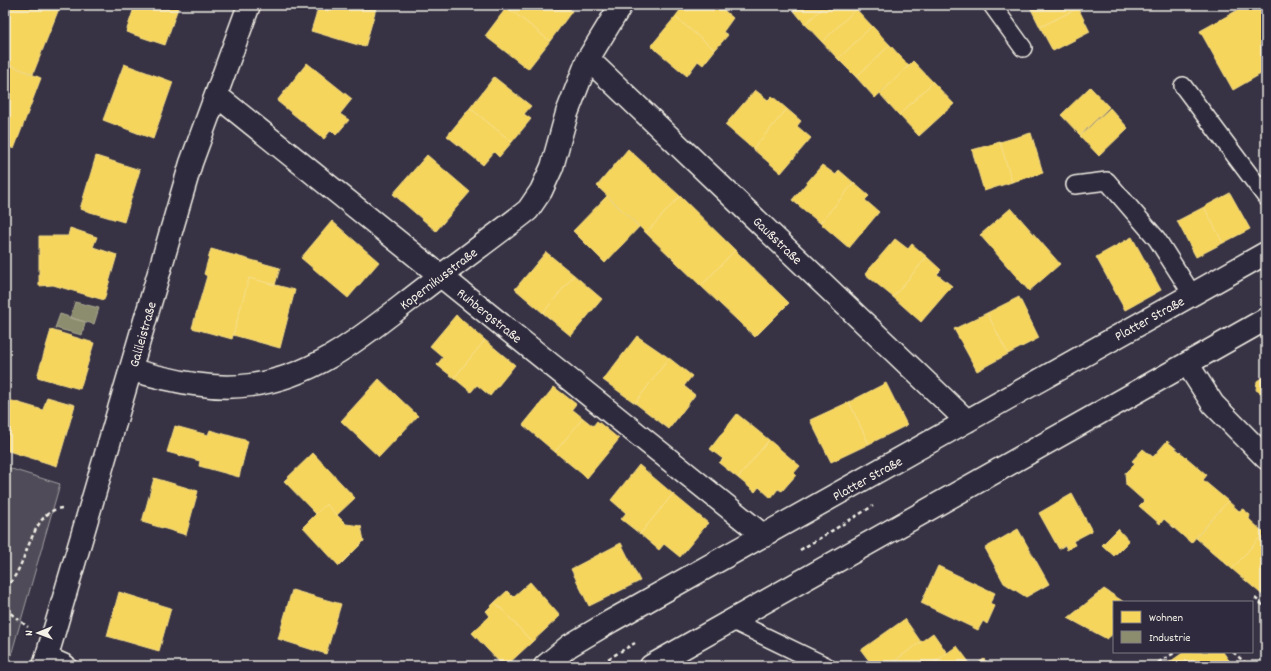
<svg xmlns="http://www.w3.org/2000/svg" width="1271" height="671" font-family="Dekko,sans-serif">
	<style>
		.green { fill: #504b59; stroke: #a29ea0 }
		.homes { fill: #f6d55c; stroke: #f5dd86 }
		.industry { fill: #8c8c6e; stroke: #abaa93 }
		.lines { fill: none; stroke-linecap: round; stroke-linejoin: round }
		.service-casing { stroke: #f4f1e8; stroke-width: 20 }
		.minor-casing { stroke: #f4f1e8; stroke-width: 25 }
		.secondary-casing { stroke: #f4f1e8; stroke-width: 25 }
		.path { stroke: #f4f1e8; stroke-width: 2.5; stroke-dasharray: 4 3; stroke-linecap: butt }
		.service { stroke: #2f2a3d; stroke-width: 17 }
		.minor { stroke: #2f2a3d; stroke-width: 22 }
		.secondary { stroke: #2f2a3d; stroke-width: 22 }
		.labels { text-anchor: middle; stroke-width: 4; stroke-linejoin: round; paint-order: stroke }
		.street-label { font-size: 14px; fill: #f4f1e8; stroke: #2f2a3d }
	</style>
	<rect width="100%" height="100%" fill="#373244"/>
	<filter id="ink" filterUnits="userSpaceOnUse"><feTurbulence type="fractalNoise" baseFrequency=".025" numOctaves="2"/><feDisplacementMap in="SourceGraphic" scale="8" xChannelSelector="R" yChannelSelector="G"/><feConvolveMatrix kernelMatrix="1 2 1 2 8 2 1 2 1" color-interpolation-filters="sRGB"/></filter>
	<g filter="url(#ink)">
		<!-- green -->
		<path class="green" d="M5 467 60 484 8 666 5 664Z"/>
		<!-- homes -->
		<path class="homes" d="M5 5 60 6 33 74 5 63Z
			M135 5H179L165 45 126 32Z
			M319 5H377L365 47 311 31Z
			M508 5H565L572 11 550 41 507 7Z
			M684 5H718L733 18 723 32 728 35 715 50 675 17Z
			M791 5H826L805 24 790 6Z
			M826 5H852L856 9 822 42 805 24Z
			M1029 5H1076L1078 8 1040 27Z
			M1247 5H1258L1266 20V71L1233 90 1200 31Z
			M507 7 550 41 528 69 485 36Z
			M1078 8 1090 32 1053 51 1040 27Z
			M856 9 872 26 838 59 822 42Z
			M675 17 715 50 703 65 698 61 687 76 651 46Z
			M872 26 890 45 856 77 838 59Z
			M890 45 909 66 875 98 856 77Z
			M913 61 933 82 899 115 880 94Z
			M5 63 41 78 14 149 5 145Z
			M307 63 352 99 340 114 349 120 336 135 331 130 324 139 277 101Z
			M124 64 173 82 153 139 103 120Z
			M494 77 531 106 524 114 531 119 512 142 470 108Z
			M933 82 954 104 919 136 899 115Z
			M1090 87 1109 107 1080 135 1061 115Z
			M755 90 768 100 772 96 787 109 753 149 725 125Z
			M470 108 512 142 499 157 494 152 483 165 447 136Z
			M1110 108 1128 128 1099 156 1080 136Z
			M787 109 801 121 797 126 811 138 781 173 753 149Z
			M1031 133 1043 173 1012 182 1000 142Z
			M1000 142 1012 182 984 191 972 150Z
			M628 149 680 196 646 233 597 186Z
			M427 155 470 192 436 231 393 194Z
			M96 156 140 170 124 222 80 209Z
			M822 165 836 175 839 170 854 183 820 223 792 200Z
			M854 183 869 196 865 200 879 212 849 248 820 223Z
			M1230 193 1250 229 1223 243 1204 207Z
			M607 196 639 227 605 263 573 231Z
			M680 196 735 250 701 286 646 233Z
			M1204 207 1223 243 1196 257 1177 221Z
			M1011 208 1060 264 1029 291 980 235Z
			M332 221 379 262 348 298 301 258Z
			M70 228 97 237 93 247 117 255 104 300 53 285 39 286V236H68Z
			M1132 237 1161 290 1125 310 1096 257Z
			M895 239 908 249 912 244 927 257 893 297 865 274Z
			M211 249 280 268 275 285 249 278 232 339 192 328 207 276 204 274Z
			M735 250 789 303 755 337 701 286Z
			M546 252 574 275 543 313 515 289Z
			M927 257 941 270 937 274 952 286 921 322 893 297Z
			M574 275 602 299 571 336 543 313Z
			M249 278 295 290 280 348 233 335Z
			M1019 297 1039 338 1008 354 987 313Z
			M987 313 1008 354 977 371 954 329Z
			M456 315 485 340 454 378 437 365 443 357 430 346Z
			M51 330 94 343 80 389 37 377Z
			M637 336 669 358 635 403 603 380Z
			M485 340 515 365 490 396 477 385 471 392 454 378Z
			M669 358 692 376 684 386 695 395 669 429 635 403Z
			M1263 377H1266V396L1256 390 1257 381Z
			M379 379 418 416 379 457 341 421Z
			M886 383 907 425 869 444 849 402Z
			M554 387 576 404 572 409 583 418 555 452 523 425Z
			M47 397 75 405 57 466 5 450V414L9 400 43 410Z
			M849 402 869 444 831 462 810 420Z
			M737 414 769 440 738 478 719 463 723 459 710 449Z
			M583 418 593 426 597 421 619 439 587 478 555 452Z
			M175 426 208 435 210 430 248 441 239 477 199 466 200 461 167 452Z
			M769 440 800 466 794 473 796 475 782 491 778 489 771 498 759 487 755 492 738 478Z
			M1167 441 1207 475 1203 480 1228 501 1191 543 1164 519 1160 524 1139 506 1144 501 1126 485 1125 473 1135 463 1132 461 1143 449 1153 457Z
			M313 453 355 498 337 515 326 504 316 514 284 481Z
			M639 465 673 494 640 534 621 519 626 513 611 500Z
			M154 478 198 491 186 535 142 522Z
			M673 494 708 523 680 557 664 544 659 550 640 534Z
			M1072 494 1092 531 1073 541 1075 545 1067 550 1065 545 1059 549 1039 513Z
			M1228 501 1239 511 1243 509 1250 515 1249 519 1264 533 1232 569 1196 538Z
			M326 504 346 524 361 526 364 541 339 566 303 527Z
			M1018 529 1049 584 1026 597 1004 583 985 548Z
			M1118 529 1129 541 1114 556 1102 545Z
			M1264 533 1266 534V598L1232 569Z
			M621 543 640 581 589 606 571 569Z
			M938 566 995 593 990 603 995 606 987 624 983 621 978 630 921 603Z
			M530 582 560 616 532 642 495 602 507 591 513 597Z
			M1104 589 1124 602H1114V633L1107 639 1068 618Z
			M292 590 341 604 326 654 278 639Z
			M119 592 171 608 159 651 107 636Z
			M495 602 532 642 506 666H503L472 633 490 616 486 611Z
			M905 619 921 642 887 666H873L861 650Z
			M933 633 947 653 930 666H890L889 665Z
			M957 646 972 666H930L947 653Z
			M1184 652H1223L1233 666H1164Z
			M984 659 989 666H974Z"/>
		<!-- industry -->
		<path class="industry" d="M75 302 99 308 94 324 70 318Z
			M60 314 85 322 82 335 55 328Z"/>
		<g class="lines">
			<!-- service casing -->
			<g class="service-casing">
				<path id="service" d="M992 5 1023 48
					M1183 86 1266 197
					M1075 185 1107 181 1157 239 1192 294
					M731 620 826 666"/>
			</g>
			<!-- minor casing -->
			<g class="minor-casing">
				<path id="minor" d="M588 59 967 421
					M216 95 764 536
					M1188 365 1213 404 1266 458
					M131 370C171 380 210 391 251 385 321 376 372 328 426 287 460 261 495 236 528 210L541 191 552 167 567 113 588 59 621 5
					M47 658 65 666
					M44 666 191 163 249 5
					M545 666 569 646 611 621 1266 253"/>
			</g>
			<!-- secondary casing -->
			<g class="secondary-casing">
				<path id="secondary" d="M651 666 1266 319"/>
			</g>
			<!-- path -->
			<path class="path" d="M800 550 873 506
				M5 588C29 568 29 510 63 508
				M1255 598 1266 608
				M5 609 28 627
				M1233 652 1249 666
				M596 666 635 643
				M1152 666 1176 652"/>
			<!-- service -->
			<use href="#service" class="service"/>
			<!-- minor -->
			<use href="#minor" class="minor"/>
			<!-- secondary -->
			<use href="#secondary" class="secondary"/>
		</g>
	</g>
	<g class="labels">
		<!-- street labels -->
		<g class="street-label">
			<text transform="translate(778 240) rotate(44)" y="5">Gaußstraße</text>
			<text transform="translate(438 278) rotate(-37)" y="5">Kopernikusstraße</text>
			<text transform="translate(490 315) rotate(39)" y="5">Ruhbergstraße</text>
			<text transform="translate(1149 318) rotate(-29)" y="5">Platter Straße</text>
			<text transform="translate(142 334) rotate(-74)" y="5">Galileistraße</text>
			<text transform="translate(867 478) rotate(-29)" y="5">Platter Straße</text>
		</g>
	</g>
	<!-- margin -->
	<rect width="1271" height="671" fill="none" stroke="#2f2a3d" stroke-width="20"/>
	<rect x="10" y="10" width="1251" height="651" fill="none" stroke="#f4f1e8" stroke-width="1.5" filter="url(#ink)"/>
	<!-- legend -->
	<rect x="1113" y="601" width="140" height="52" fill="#2f2a3d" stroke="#7e7a81"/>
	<rect x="1121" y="611" width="20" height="12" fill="#f6d55c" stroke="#7e7a81"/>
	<text x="1149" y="621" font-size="12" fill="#f4f1e8">Wohnen</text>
	<rect x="1121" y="631" width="20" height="12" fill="#8c8c6e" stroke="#7e7a81"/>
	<text x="1149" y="641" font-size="12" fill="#f4f1e8">Industrie</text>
	<!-- north arrow -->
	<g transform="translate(38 633) rotate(269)" stroke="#2f2a3d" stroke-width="3" paint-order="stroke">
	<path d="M0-3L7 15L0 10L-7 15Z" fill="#f4f1e8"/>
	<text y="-6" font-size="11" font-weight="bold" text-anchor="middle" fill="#f4f1e8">N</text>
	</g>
</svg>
